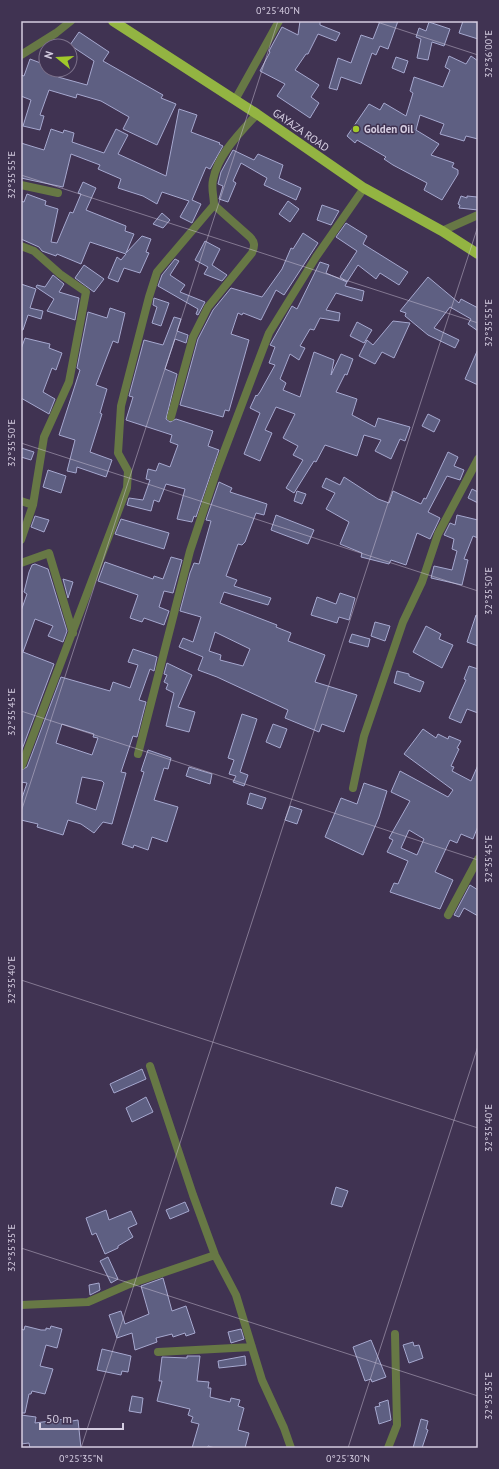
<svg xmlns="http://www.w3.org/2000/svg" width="499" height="1469" font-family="'PT Sans',sans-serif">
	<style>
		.building { fill: #5e5f82; stroke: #a6a8cf; fill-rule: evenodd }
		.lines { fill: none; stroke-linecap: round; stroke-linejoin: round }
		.street { stroke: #677845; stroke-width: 8 }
		.primary { stroke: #93b442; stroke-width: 10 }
		.ticks { fill: none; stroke: #d5cde1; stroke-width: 1; stroke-opacity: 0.45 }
		.poi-dot { fill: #a1c92a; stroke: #403352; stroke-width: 1.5 }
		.labels { text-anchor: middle; stroke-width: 3; stroke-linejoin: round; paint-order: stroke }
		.poi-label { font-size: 11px; font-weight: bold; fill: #d5cde1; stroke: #403352; text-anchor: start }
		.street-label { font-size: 11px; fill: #d5cde1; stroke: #403352 }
		.neatline { fill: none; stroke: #d5cde1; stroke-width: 1.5 }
		.ticks-label { font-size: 10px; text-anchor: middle; fill: #d5cde1 }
	</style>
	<rect width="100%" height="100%" fill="#403352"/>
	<!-- building -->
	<path class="building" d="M300 21H320V25L340 33 336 41 318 34 308 54H306L295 70 319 85 311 97 319 103 310 118 277 96 285 84 260 71 270 52 269 51 282 27 298 35Z
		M380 21H398L388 49 380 46 376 55 372 53 361 84 341 77 337 90 329 88 338 58 351 63 361 35 373 39Z
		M463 21 478 22V39L459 33Z
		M429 22 450 29 444 46 432 42 428 60 417 58 421 39 416 37 419 28 426 31Z
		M79 32 109 52 103 61 163 95 161 98 176 104 157 145 123 129 129 117 101 101 77 94 76 98 49 90 40 115 44 116 40 130 23 126 31 100 21 96V75L24 76 30 59 46 65V70H60L58 77 87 85 94 61 70 45Z
		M449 56 466 64 471 56 478 61V139L466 136 464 141 440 134 444 124 420 115 416 130 439 144 431 155 454 163 452 167 458 170V174L442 200 424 190 427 183 393 165 384 159 386 157 357 140 355 143 347 136 369 104 380 110 384 103 406 116 413 93 410 91 414 77 443 87 450 70 445 67Z
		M396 57 408 61 404 73 392 68Z
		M179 109 197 115 191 132 220 143 219 144 223 146 210 169 206 167 192 200 201 204 192 223 180 217 189 201 162 192 157 204 143 196 118 188 121 179 98 169 100 165 71 154 63 187 21 178V143L44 150 51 129 63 133 64 130 74 133 72 142 104 153 116 129 128 135 118 154 166 176Z
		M233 150 254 160 258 154 283 165 279 178 301 188 296 200 264 185 267 178 241 163 233 181 236 183 228 202 219 199 223 186 218 184 221 172Z
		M83 182 96 188 86 210 126 226 125 231 134 234 126 253 142 236 151 239 146 252 149 253 140 273 124 268 118 282 108 278 117 257 121 260 126 254 90 242 81 264 57 254 56 256 42 251 39 247 21 239V201L24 202 27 194 46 201 45 205 58 209 51 242 57 243 70 212 73 213 81 194 78 193Z
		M461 196 467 198V196L477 197 478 210 459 208 460 205 458 204Z
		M288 201 299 209 290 222 279 214Z
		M322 205 339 211 331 225 317 220Z
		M162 213 170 220 163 228 153 224Z
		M346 223 367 236 363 244 408 272 399 285 380 273 376 279 358 265 347 282 340 277 357 251 336 237Z
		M303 233 318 243 284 295 276 290 261 320 243 313 242 315 238 313 231 334 249 340 229 411 225 410 223 417 180 405 198 339 213 310 231 288 262 297 282 269 291 248 293 249Z
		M205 241 220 249 212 265 227 275 222 281 204 274 208 267 195 260Z
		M175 259 179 261 170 275 185 285 180 292 205 302 198 315 196 314 198 309 158 286 162 275Z
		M320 262 329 265 326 273 347 282 345 286 364 291 362 301 336 293 326 310 340 313 339 321 320 318 314 330 310 329 300 346 305 348 299 360 290 354 280 379 286 383 283 390 300 397 314 352 334 360 331 375 341 354 353 359 347 375 345 374 336 392 357 399 352 415 375 427 378 418 410 427 405 441 400 439 391 459 375 451 381 440 364 435 357 456 325 445 316 462 314 461 294 493 286 488 303 460 293 455 298 446 283 438 295 414 276 407 265 430 272 433 260 461 244 454 260 413 250 408 256 395 257 396 260 392 275 365 269 363 275 347 270 345 292 306 297 309Z
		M84 265 104 279 94 292 75 278Z
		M53 275 64 284 59 292 79 298 75 320 47 311 54 299 36 287 37 285 45 287Z
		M428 277 459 303 461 299 478 308V331L468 324 471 319 450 307 434 328 459 340 455 348 428 335 405 316 406 313 400 311Z
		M21 284 36 289 30 308 43 311 41 319 28 315 23 330H21Z
		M154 298 169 303 161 326 152 323 157 307 153 305Z
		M110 308 125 313 118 343 113 341 96 385 107 389 100 413 102 414 90 452 112 460 106 477 77 467 76 473 67 471 75 440 59 435 80 370 77 368 88 312 107 318Z
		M174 317 181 319 177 331 188 335 186 343 175 339 165 369 177 374 166 419 170 422 176 419 213 431 208 446 219 450 196 517 194 516 192 522 177 519 185 489 166 484 159 502 154 500 151 511 127 505 129 498 143 500 150 480 146 479 148 469 156 471 159 463 170 467 178 445 170 442 172 435 126 420 133 397 129 396 144 340 163 345Z
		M393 321 410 323 394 358 382 352 375 364 359 356 367 340 373 345Z
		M357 322 372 330 364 343 350 336Z
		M25 338 50 344 49 348 62 353 56 370 52 368 43 392 55 399 49 414 21 398V349Z
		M478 349V385L465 379Z
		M428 414 440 420 434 432 422 426Z
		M21 448 34 452 31 460 21 457Z
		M448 452 458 457 454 466 464 470 460 480 447 476 428 512 440 518 430 539 417 533 406 565 391 560 389 564 361 557 362 553 340 544 349 522 326 509 335 493 322 487 326 478 340 485 344 477 378 499 389 503 393 491 421 504 424 498 426 499Z
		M48 470 66 476 61 493 43 487Z
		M219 482 232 488 230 492 267 504 264 515 256 513 245 542 242 545 238 544 226 576 237 580 234 586 271 598 268 605 224 592 220 603 277 625 276 627 291 633 288 641 325 655 315 682 357 695 344 732 322 724 319 732 285 718 288 710 217 677 198 670 203 657 179 647 183 638 193 642 201 617 180 611 190 573 194 563 199 564 211 521 206 520ZM215 632 250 649 243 666 220 660 221 655 209 651Z
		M472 489 478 492V503L468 498Z
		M297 491 306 494 302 504 294 501Z
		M276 515 314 530 308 544 271 530Z
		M457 515 478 520V538L473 536 464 559 468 560 462 585 431 578 434 566 452 570 457 551 452 549 454 539 444 535 450 523 455 525Z
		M35 516 49 520 44 532 31 527Z
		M121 519 169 533 164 549 115 534Z
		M171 557 182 560 173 593 164 591 159 607 169 611 164 625 144 618 142 622 130 618 138 595 98 581 105 562 153 579 154 576 163 579Z
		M35 564 48 569 67 631 63 642 48 636 53 626 35 619 23 652 54 664 21 752V611L27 594 24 592 29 572 32 565Z
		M63 579 73 582 68 598Z
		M340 593 355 598 349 620 339 617 337 623 311 615 317 597 336 604Z
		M476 615 478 616V646L467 642Z
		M375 622 390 626 385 641 371 636Z
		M426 626 441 634 439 639 453 645 442 668 413 652Z
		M352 634 370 639 368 647 349 642Z
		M133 649 157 657 154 671 150 669 139 700 146 702 137 737 133 736 121 772 126 773 112 824 103 822 94 833 81 824 68 820 63 835 37 827 38 824 21 820V801L27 783 21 782V770L27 767 61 677 110 691 113 682 130 688 138 665 128 662ZM62 724 94 734 93 737 98 738 92 755 56 743ZM82 777 102 781 104 783 96 810 76 803Z
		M167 663 192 675 178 707 195 712 189 732 166 726 174 693 166 689 168 684 164 682 167 675 164 674Z
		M469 666 478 669V713L467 709 461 723 449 718 466 680 464 679Z
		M397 671 409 674V676L424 682 420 692 394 683Z
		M242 714 257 719 240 772 248 775 244 786 233 782 236 776 229 774 234 760 228 758Z
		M273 724 287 729 280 748 266 742Z
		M423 729 436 738 438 734 448 739 449 736 461 741 457 748 459 749 451 766 454 767 452 771 471 781 478 765V826L473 839 461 834 457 843 450 840 435 872 453 880 440 909 390 892 394 883 398 884 408 861 387 852 393 840 389 838 410 801 391 792 400 771 448 797 453 790 404 754ZM409 830 424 839 417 855 401 848Z
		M148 750 171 758 168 769 164 768 154 800 178 807 167 842 152 837 148 850 134 845 133 848 122 844 144 772 141 771Z
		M189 767 212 774 210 784 186 776Z
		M364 783 387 791 379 817 363 855 325 837 341 798 357 804Z
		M250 793 266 798 262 809 247 804Z
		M290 806 302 810 297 824 285 820Z
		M470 885 478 890V916L464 908 459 917 454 915Z
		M142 1069 146 1079 114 1093 110 1084Z
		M146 1097 153 1112 132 1122 126 1108Z
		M336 1187 348 1191 342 1207 331 1204Z
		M185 1202 189 1211 170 1219 166 1210Z
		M106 1210 109 1220 131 1211 137 1224 128 1228 133 1237 118 1246V1248L105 1254 96 1233 92 1235 86 1218Z
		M108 1257 118 1279 111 1283 100 1261Z
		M163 1278 172 1311 186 1306 195 1333 186 1336 185 1333 173 1337 172 1334 156 1338 157 1342 135 1350 132 1333 117 1338 109 1315 121 1311 125 1324 149 1314 141 1286Z
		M99 1283 100 1290 90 1295 89 1285Z
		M25 1326 41 1330H46V1328L50 1329 51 1326 62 1329 57 1348 46 1345 40 1366 53 1369 45 1394 32 1391 31 1394H29L25 1413H21V1329L24 1330Z
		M241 1329 244 1339 231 1343 228 1332Z
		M371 1340 386 1377 372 1382 371 1379 365 1381 353 1347Z
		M413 1342 414 1346 419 1345 423 1358 409 1363 403 1345Z
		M102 1349 131 1356 128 1372 122 1371 121 1375 97 1370Z
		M187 1356H200L197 1381 209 1382 208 1388H211L210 1397 230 1402 231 1398 240 1400 238 1406 244 1408 238 1430 249 1433 245 1448H215L208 1446 207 1448H192L199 1424 191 1422 193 1417 188 1415 190 1409 157 1401 162 1381H159L162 1357 187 1358Z
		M245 1356 246 1365 219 1368 218 1361Z
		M132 1396 143 1398 141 1413 129 1411Z
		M388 1400 391 1420 379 1424 375 1407 380 1406 379 1403Z
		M21 1415 36 1417 35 1423 65 1419 66 1422 78 1420 81 1448H30L29 1443 21 1444Z
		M421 1419 428 1421 426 1429 428 1430 422 1448H413Z"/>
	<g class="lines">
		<!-- street -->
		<path class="street" d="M21 55 56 33 71 21
			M235 100 279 21
			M21 185 58 193
			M442 231 478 215
			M21 246 34 251 60 274 86 292 69 382 44 437 33 505 21 540
			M171 417 193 337 208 307 252 253C255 246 255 242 250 237L214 205
			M21 501 33 505
			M21 563 49 553 73 633
			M138 754 190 551 217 470 269 333 316 257 364 188
			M22 765 127 488 128 471 118 453 121 406 149 297 157 272 214 205C214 197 211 188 213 180 218 154 240 133 257 114
			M353 788 364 736 403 622 422 582 438 534 478 459
			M448 915 478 859
			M150 1066 193 1195 215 1255 236 1295 262 1380 284 1428 291 1448
			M21 1305 88 1302 127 1285 215 1255
			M158 1352 252 1347
			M388 1448 397 1425 395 1334"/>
		<!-- primary -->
		<path class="primary" d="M113 21 257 114 364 188 442 231 478 254"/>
	</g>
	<!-- ticks -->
	<path class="ticks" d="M374 21 478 55M21 175 478 323M21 443 478 591M21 711 478 860M21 812 278 21M21 980 478 1128M21 1248 478 1396M81 1448 478 226M348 1448 478 1046"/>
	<!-- markers -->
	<circle class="poi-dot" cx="356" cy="129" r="4"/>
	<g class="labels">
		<!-- poi labels -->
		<g class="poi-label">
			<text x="364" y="133">Golden Oil</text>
		</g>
		<!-- street labels -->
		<g class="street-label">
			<text transform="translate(301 130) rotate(35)" y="4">GAYAZA ROAD</text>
		</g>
	</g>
	<!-- border -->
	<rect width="499" height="1469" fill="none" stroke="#403352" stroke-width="44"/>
	<!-- north arrow -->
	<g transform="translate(58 58) rotate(288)"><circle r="19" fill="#403352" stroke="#7c718b"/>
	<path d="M0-3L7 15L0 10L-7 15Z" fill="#a1c92a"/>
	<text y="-6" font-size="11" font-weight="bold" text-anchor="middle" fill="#d5cde1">N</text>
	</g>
	<!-- scale -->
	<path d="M40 1423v6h83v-6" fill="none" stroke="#d5cde1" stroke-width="2"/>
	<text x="46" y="1423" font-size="12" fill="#d5cde1" stroke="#403352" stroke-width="3" paint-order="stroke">50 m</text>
	<rect x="22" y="22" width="455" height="1425" class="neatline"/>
	<g class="ticks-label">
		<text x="278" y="14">0°25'40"N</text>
		<text transform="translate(488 54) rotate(-90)" y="4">32°36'00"E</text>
		<text transform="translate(11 175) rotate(-90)" y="4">32°35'55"E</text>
		<text transform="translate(488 323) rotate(-90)" y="4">32°35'55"E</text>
		<text transform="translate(11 443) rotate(-90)" y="4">32°35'50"E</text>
		<text transform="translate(488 591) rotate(-90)" y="4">32°35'50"E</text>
		<text transform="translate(11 712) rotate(-90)" y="4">32°35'45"E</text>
		<text transform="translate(488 859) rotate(-90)" y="4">32°35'45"E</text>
		<text transform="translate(11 980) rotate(-90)" y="4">32°35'40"E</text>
		<text transform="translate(488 1128) rotate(-90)" y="4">32°35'40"E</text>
		<text transform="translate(11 1248) rotate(-90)" y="4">32°35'35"E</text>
		<text transform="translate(488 1396) rotate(-90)" y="4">32°35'35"E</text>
		<text x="81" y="1462">0°25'35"N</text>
		<text x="348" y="1462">0°25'30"N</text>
	</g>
</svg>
